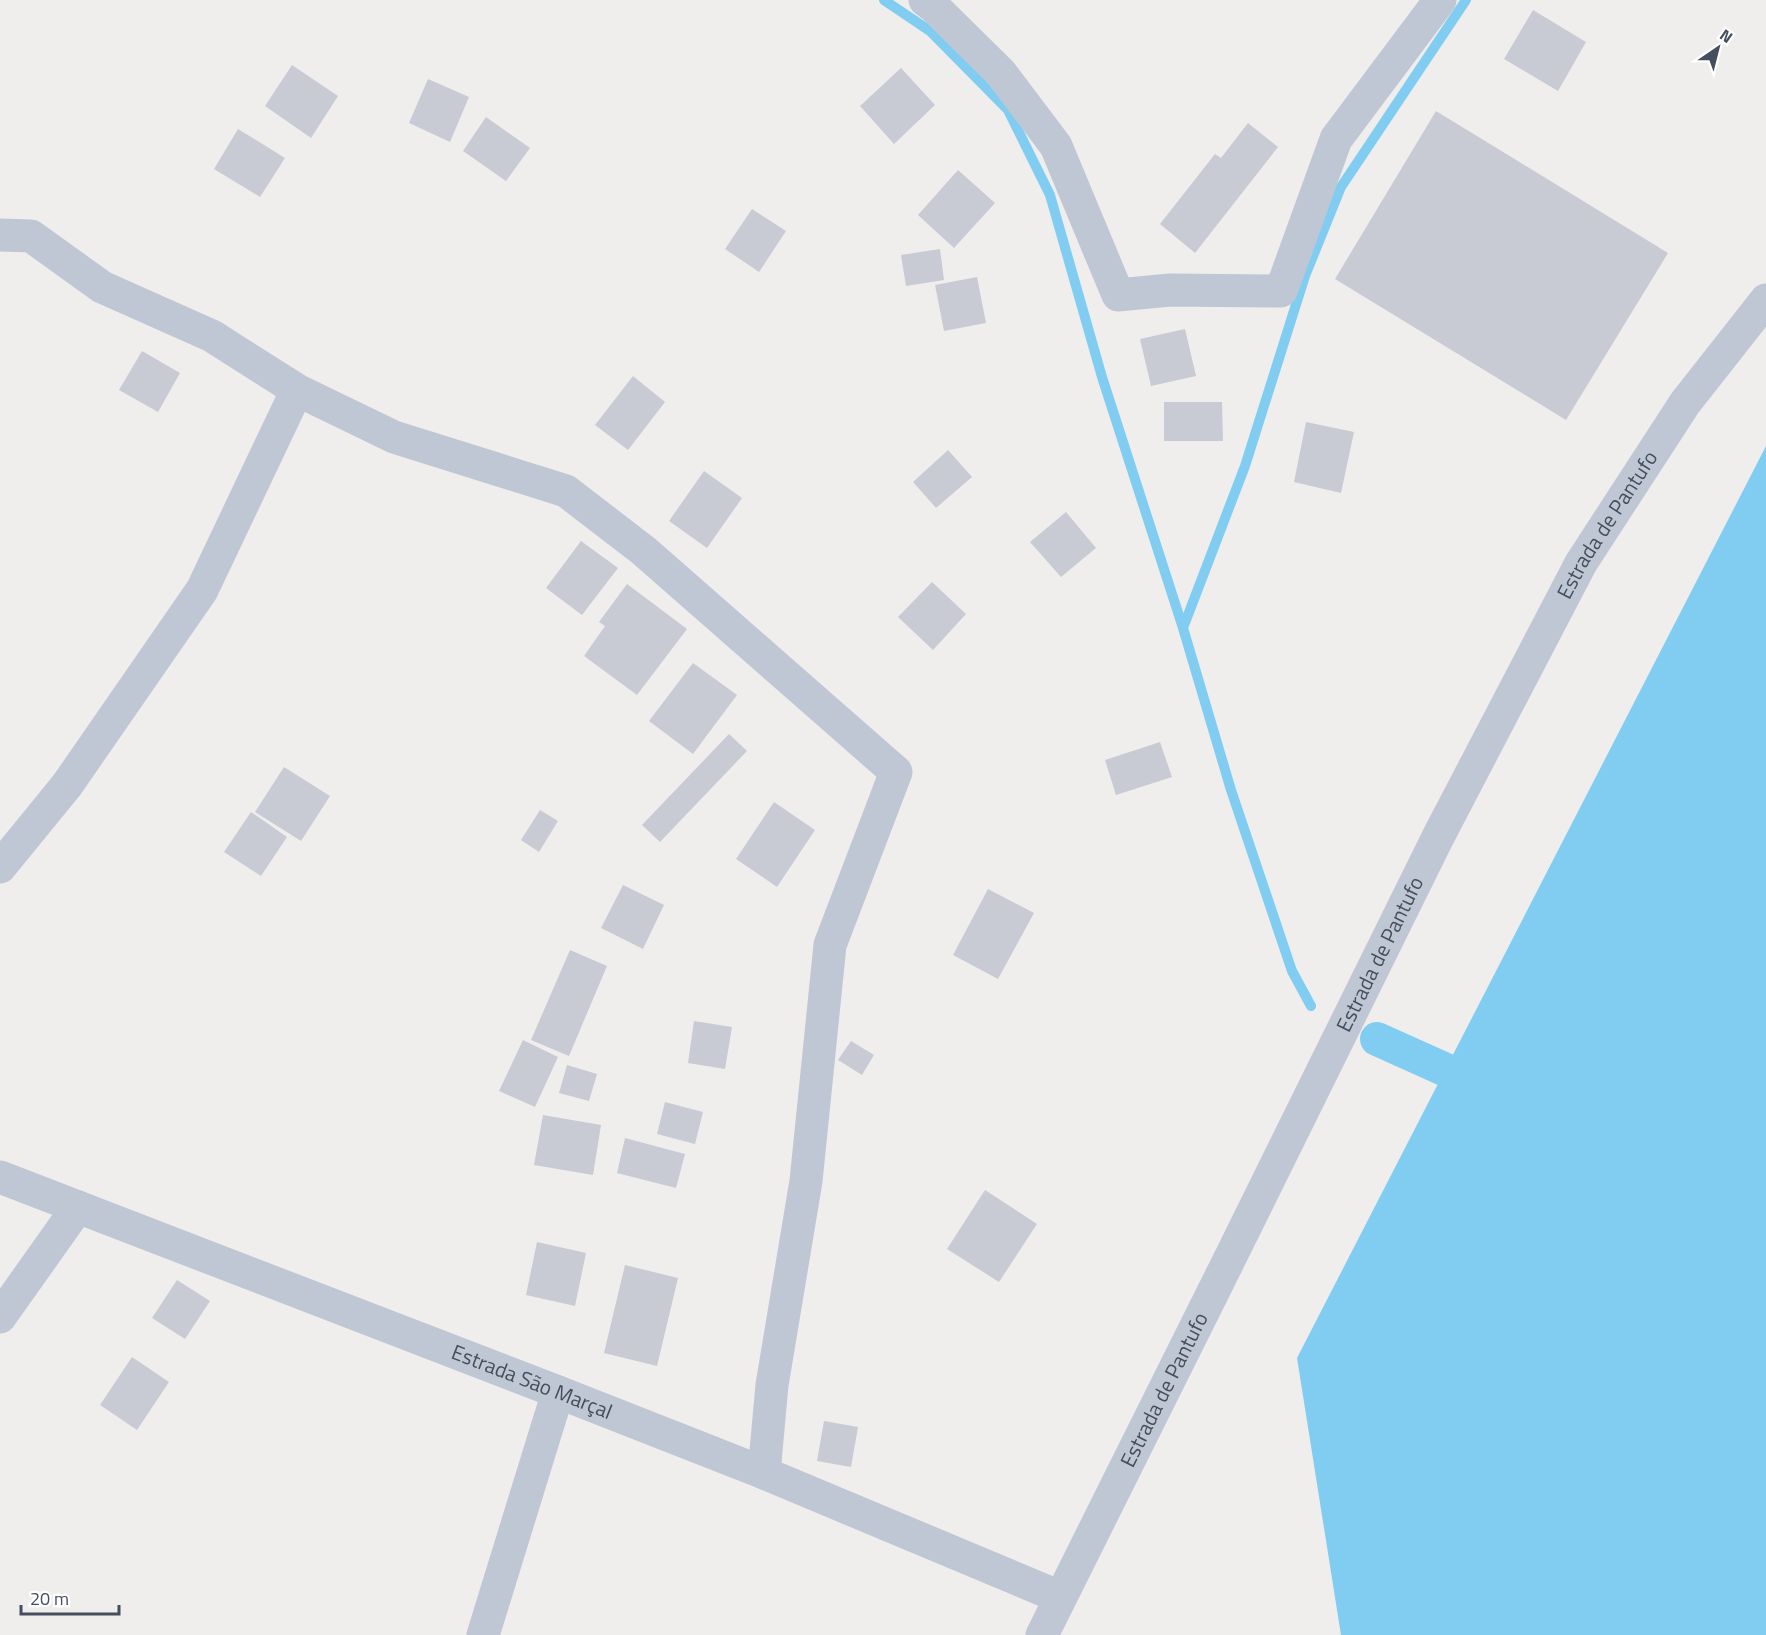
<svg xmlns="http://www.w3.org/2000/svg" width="1766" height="1635" font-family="'Titillium Web',sans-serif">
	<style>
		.water { fill: #81cdf2 }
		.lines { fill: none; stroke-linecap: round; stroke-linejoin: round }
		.stream { stroke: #81cdf2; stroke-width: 10 }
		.canal { stroke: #81cdf2; stroke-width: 34 }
		.building { fill: #c8cbd3 }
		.minor { stroke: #bfc7d4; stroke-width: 33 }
		.tertiary { stroke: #bfc7d4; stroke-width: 33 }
		.labels { text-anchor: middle; stroke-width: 5; stroke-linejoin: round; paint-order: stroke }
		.street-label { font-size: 21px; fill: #444e5c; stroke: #fff }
	</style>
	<rect width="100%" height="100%" fill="#f0eded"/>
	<!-- water -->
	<path class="water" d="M1766 446V1635H1341L1297 1358Z"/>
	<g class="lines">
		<!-- stream -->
		<path class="stream" d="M884 0 930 31 1008 110 1050 195 1102 377 1183 628 1231 790 1292 971 1311 1006
			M1183 628 1245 466 1305 276 1341 187 1466 0"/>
		<!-- canal -->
		<path class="canal" d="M1377 1039 1446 1070"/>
	</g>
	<!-- building -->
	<path class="building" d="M1533 10 1586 42 1558 91 1504 59Z
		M292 65 338 96 311 138 265 106Z
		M901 68 935 105 894 144 860 106Z
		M428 79 469 97 450 142 409 123Z
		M1436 111 1668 253 1566 420 1335 279Z
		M486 117 530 148 506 181 463 151Z
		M1248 123 1278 147 1195 253 1160 224 1215 154 1221 158Z
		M238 129 285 158 260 197 214 169Z
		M958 170 995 203 954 248 918 215Z
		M752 209 786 231 759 272 725 249Z
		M940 249 944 280 906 286 901 255Z
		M977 277 986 323 944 331 935 285Z
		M1185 329 1196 376 1151 386 1140 339Z
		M142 351 180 373 158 412 119 390Z
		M633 376 665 402 628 450 595 425Z
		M1164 402H1222L1223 441H1164Z
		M1306 422 1354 432 1341 493 1294 482Z
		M948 450 972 477 936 508 913 482Z
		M704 471 742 498 707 548 669 521Z
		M1066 512 1096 548 1061 577 1030 542Z
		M581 541 618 568 582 615 546 588Z
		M932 582 966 614 933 650 898 617Z
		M627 584 687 629 637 695 584 656 605 626 599 622Z
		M693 663 737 695 693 754 649 721Z
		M729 734 747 751 660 842 642 825Z
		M1160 742 1172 777 1116 795 1105 760Z
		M284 767 330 796 301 841 255 812Z
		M774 802 815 830 777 887 736 859Z
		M540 810 558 821 539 852 521 840Z
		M251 812 287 837 261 876 224 852Z
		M623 885 664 905 643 949 601 928Z
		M988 889 1034 913 998 979 953 955Z
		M570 950 607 966 569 1056 531 1040Z
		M694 1021 732 1027 725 1069 688 1063Z
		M523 1040 558 1057 535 1107 499 1091Z
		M851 1041 874 1055 862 1075 838 1060Z
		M567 1065 597 1074 589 1101 559 1093Z
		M665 1102 703 1112 695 1144 657 1134Z
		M543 1115 601 1125 593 1175 534 1165Z
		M625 1138 685 1154 676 1188 617 1173Z
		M985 1190 1037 1224 999 1282 947 1249Z
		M537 1242 586 1253 575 1306 526 1295Z
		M625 1265 678 1278 657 1366 604 1353Z
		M177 1280 210 1301 185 1339 152 1318Z
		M132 1357 169 1382 137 1430 100 1405Z
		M824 1421 858 1427 851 1467 817 1461Z"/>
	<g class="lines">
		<!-- minor -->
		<path class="minor" d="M925 0 933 6 1001 73 1056 146 1118 295 1170 290 1281 291 1336 139 1440 0
			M0 235 31 236 102 287 212 336 297 390 202 590 67 785 0 867
			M297 390 394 437 566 491 644 551 896 772 830 945 806 1181 772 1385 764 1473
			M0 1317 78 1207
			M483 1635 558 1392"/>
		<!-- tertiary -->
		<g class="tertiary">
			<path id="s1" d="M0 1177 558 1392 764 1473 1060 1597"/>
			<path id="s2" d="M1042 1635 1231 1256 1438 837 1581 563 1685 403 1766 300"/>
		</g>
	</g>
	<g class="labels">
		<!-- street labels -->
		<g class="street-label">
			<text dy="7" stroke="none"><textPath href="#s2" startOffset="1246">Estrada de Pantufo</textPath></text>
			<text dy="7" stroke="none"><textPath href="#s2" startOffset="760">Estrada de Pantufo</textPath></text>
			<text dy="7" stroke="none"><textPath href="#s1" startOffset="570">Estrada São Marçal</textPath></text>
			<text dy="7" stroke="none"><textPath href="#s2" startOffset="274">Estrada de Pantufo</textPath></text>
		</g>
	</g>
	<!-- north arrow -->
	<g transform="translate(1718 48) rotate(35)" stroke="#ffffff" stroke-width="4.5" paint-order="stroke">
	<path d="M0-4.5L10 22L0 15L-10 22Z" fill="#444e5c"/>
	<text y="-9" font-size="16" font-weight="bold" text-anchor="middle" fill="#444e5c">N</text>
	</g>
	<!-- scale -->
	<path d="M21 1605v9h98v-9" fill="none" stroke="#444e5c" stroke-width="3"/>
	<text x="30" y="1605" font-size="18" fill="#444e5c" stroke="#ffffff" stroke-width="4.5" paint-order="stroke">20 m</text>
</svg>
